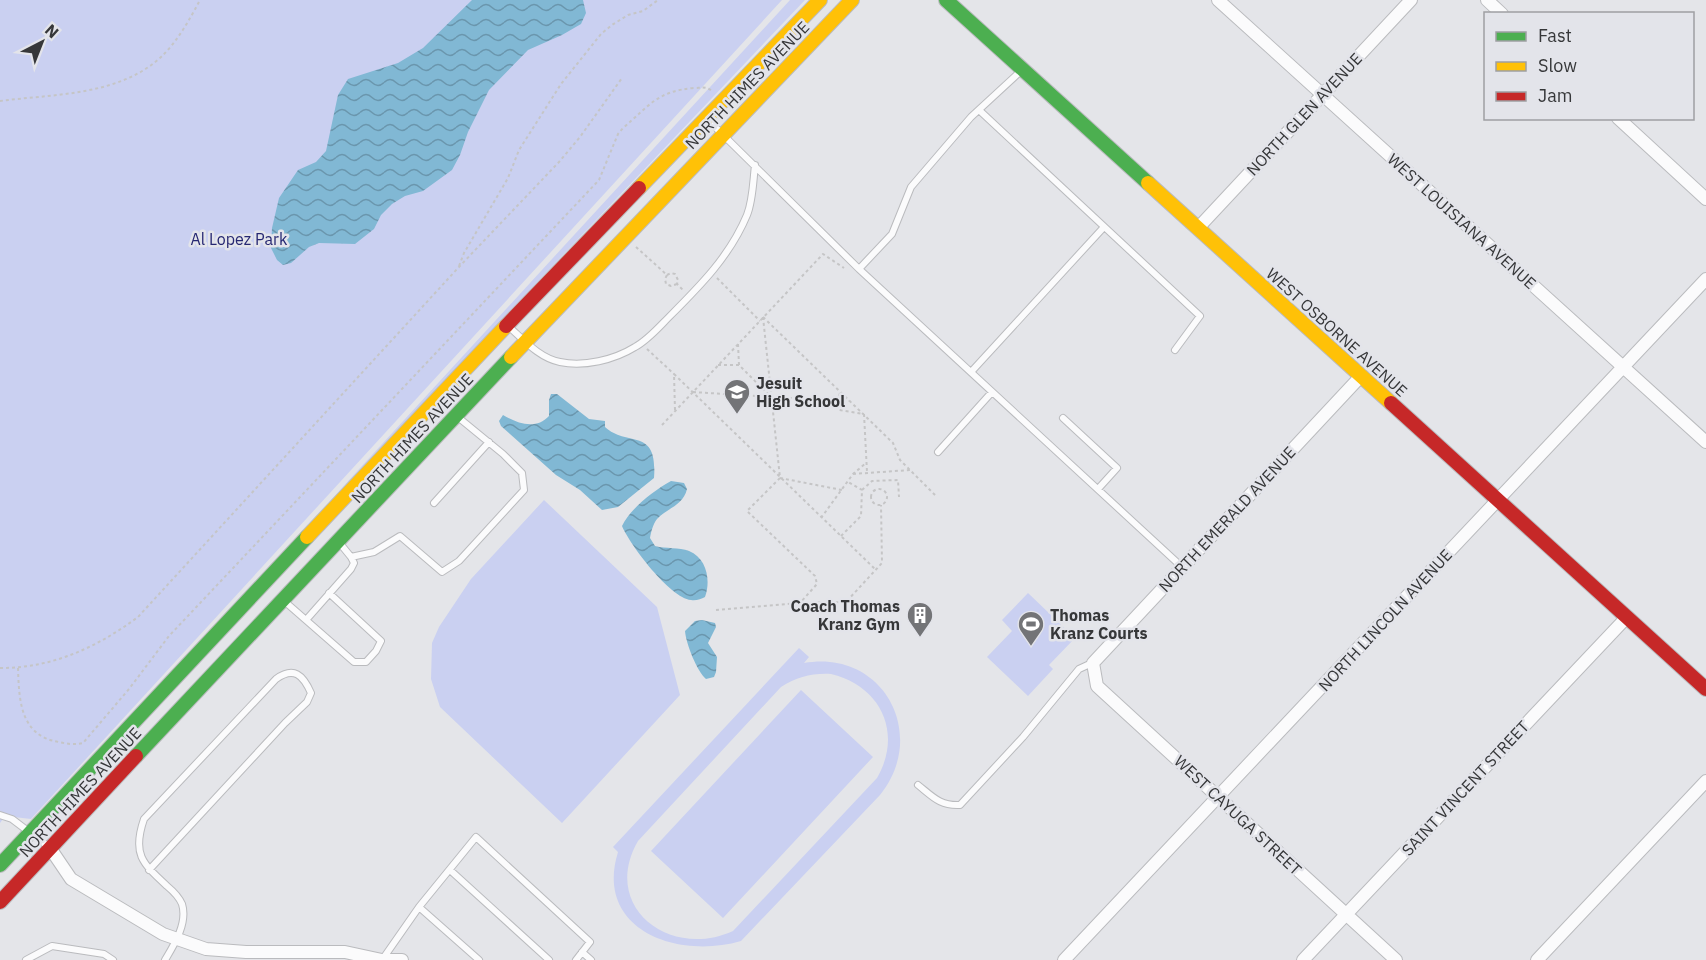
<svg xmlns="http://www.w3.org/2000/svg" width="1706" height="960" font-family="'IBM Plex Sans',sans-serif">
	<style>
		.green { fill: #cad0f1; fill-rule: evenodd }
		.water { fill: url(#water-waves) }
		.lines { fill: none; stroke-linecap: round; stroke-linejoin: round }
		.lane-casing { stroke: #babbbe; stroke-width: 8 }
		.street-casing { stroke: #babbbe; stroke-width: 14 }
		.fast-casing { stroke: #babbbe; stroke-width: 16 }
		.slow-casing { stroke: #babbbe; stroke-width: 16 }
		.jam-casing { stroke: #babbbe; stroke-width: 16 }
		.path { stroke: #c5c5c6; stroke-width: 2; stroke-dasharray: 3 3; stroke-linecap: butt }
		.lane { stroke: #fbfbfc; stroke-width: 6 }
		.street { stroke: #fbfbfc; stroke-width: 12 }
		.fast { stroke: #4caf50; stroke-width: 14 }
		.slow { stroke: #ffc107; stroke-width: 14 }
		.jam { stroke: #c62828; stroke-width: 14 }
		.labels { text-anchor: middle; stroke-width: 5; stroke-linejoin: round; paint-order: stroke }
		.street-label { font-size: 16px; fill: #363739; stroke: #e3e4ea }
		.park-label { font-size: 16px; fill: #262772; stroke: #e3e4ea }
		.poi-label { font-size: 16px; font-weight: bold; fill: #363739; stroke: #e3e4ea; text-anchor: start }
	</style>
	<defs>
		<pattern id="water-waves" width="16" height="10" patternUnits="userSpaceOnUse" patternTransform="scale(1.5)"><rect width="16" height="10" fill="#81b8d4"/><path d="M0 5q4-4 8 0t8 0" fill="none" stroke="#6a96ad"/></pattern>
	</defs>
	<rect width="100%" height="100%" fill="#e4e5e9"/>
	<!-- green -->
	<path class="green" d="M0 0H782L31 819 5 816 0 823Z
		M790 0H805L337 493Z
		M544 500 657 607 680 695 562 823 440 707 431 679 432 643 439 627 471 579Z
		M1028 593 1075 638 1049 665 1053 669 1028 696 987 657 1012 631 1002 620Z
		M799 648 809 657 804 663C883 649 929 734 880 795L741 941C676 960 594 929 618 852L613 847ZM831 674C881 686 903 733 877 778L733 931C670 960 600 907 638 841L781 687C797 677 812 673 831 674Z
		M801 690 873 757 723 918 651 851Z"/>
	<!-- water -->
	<path class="water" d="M472 0H583L586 13 581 24 562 35 528 50 489 90 468 132 460 155 452 170 423 191 405 196 392 204 381 215 374 229 355 244 319 243 309 247 291 263 283 265 277 260 271 248 272 228 279 198 298 170 316 162 326 151 338 95 348 79 398 63 423 48Z
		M551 394H557L589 419 605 421V427C628 448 658 426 654 478L618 507 602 510 580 490 556 475 501 426 499 421 503 415C518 424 536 430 549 416V400Z
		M671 481 684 483 687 489C683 506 667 508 657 519 653 524 651 532 650 538L655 546C666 549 679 547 689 551 707 558 711 581 705 597 701 599 696 601 691 600 670 598 630 545 622 526 631 508 653 491 671 481Z
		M702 620 715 623 716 627 708 643 717 657 716 672 714 677 706 679C697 671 686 644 685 631L695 621Z"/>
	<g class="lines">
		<!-- lane casing -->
		<g class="lane-casing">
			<path id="lane" d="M979 110 1200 316 1175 350
				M707 119 859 269 1182 567
				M859 269 892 234 911 187 971 117 1022 70
				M508 326C523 339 539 358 560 362 584 367 614 360 635 347 648 340 659 327 669 317 700 286 730 256 747 215 753 200 753 182 755 165
				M971 372 1104 227
				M1063 418 1117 468 1098 489
				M938 452 992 392
				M434 503 489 442
				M351 557 374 552 400 536 442 572 459 561 524 490 522 473 503 454 459 418
				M283 600 354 662H366L376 651 381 641 329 593
				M306 620 351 569 354 563 351 557 338 541
				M918 785C933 797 940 806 960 805L1023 737 1079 669 1092 663
				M0 815 12 819 49 847
				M149 870 285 723 307 702 311 693C303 675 294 666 276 679L144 819C132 854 142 863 167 886 173 891 179 897 182 904 188 923 174 945 165 960
				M450 870 549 960
				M419 907 479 960
				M582 952 591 960
				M26 960 52 946 104 954 113 960
				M382 960 419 907 476 837 590 942 576 960"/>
		</g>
		<!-- street casing -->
		<g class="street-casing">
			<path id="street" d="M1218 0 1706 442
				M1487 0 1502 14
				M1618 118 1706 199
				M1198 228 1411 0
				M1361 376 1093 663 1097 686 1396 960
				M50 848 71 879 163 934 206 949 246 952H345L382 960H402
				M1064 960 1706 279
				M1303 960 1627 617
				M1537 960 1706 781"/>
		</g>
		<!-- fast casing -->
		<g class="fast-casing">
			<path id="fast" d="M946 0 1148 183
				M136 756 511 357
				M0 865 307 537"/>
		</g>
		<!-- slow casing -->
		<g class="slow-casing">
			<path id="slow" d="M1148 183 1391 403
				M639 188 820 0
				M511 357 852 0
				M307 537 506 326"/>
		</g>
		<!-- jam casing -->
		<g class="jam-casing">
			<path id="jam" d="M506 326 639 188
				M1391 403 1706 689
				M0 902 136 756"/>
		</g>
		<!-- path -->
		<path class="path" d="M0 101C53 94 119 96 161 57 177 42 190 19 200 0
			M636 247 667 275 665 279 666 284 671 286 677 284
			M459 266 464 253 508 178 519 150 561 84 601 34 612 25 628 15 643 11 658 0
			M667 275 671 273 675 274 678 280 677 284 683 290
			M717 278 760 321
			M763 317 893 443 900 460 936 496
			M763 317 780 478
			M738 344 739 365
			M647 349 674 374
			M718 365H739L771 397 849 401
			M693 392 771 397
			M840 393 838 400 839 410 864 414
			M675 410 674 374 876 570
			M864 414 867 472
			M662 425 823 254 844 268
			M853 474 910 470
			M780 478 747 511 815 576 817 584 800 603 846 602 882 563 881 505
			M780 478 842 490
			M871 497a8 8 0 1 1 16 0a8 8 0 1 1-16 0Z
			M862 490 872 481 898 480 899 497
			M821 518 853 474 866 463
			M841 536 861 516 862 490 848 482
			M716 610 800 603
			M0 668C52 668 96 648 138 617L458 268 559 162 580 137 622 78
			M18 668C19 700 20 736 59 742 67 744 75 745 83 743L129 689 169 636 599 180 618 134 623 128C649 106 657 91 694 88 701 88 706 86 712 91"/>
		<!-- lane -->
		<use href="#lane" class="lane"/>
		<!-- street -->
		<use href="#street" class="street"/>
		<!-- fast -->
		<use href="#fast" class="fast"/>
		<!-- slow -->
		<use href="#slow" class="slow"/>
		<!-- jam -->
		<use href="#jam" class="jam"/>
	</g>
	<!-- icons -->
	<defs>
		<g id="school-pin" transform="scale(1.35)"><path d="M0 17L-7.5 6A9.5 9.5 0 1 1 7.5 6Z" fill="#737477" stroke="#e3e4ea"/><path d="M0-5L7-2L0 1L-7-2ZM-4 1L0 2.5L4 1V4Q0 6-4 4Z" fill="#fff"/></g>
		<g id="building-pin" transform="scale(1.35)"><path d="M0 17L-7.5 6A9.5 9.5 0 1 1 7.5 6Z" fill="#737477" stroke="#e3e4ea"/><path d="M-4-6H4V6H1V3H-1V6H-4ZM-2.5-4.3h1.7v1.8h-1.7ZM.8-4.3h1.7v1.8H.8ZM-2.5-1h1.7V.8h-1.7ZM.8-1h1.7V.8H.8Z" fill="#fff"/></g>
		<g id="stadium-pin" transform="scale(1.35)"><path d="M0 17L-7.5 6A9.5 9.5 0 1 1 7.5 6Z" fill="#737477" stroke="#e3e4ea"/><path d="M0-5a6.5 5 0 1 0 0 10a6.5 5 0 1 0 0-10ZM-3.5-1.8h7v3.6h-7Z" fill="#fff"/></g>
	</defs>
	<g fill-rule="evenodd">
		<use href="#school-pin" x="737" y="392"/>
		<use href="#building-pin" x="920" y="615"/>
		<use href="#stadium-pin" x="1031" y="624"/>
	</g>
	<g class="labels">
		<!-- street labels -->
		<g class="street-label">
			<text transform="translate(747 85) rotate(-46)" y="6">NORTH HIMES AVENUE</text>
			<text transform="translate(1304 114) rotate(-47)" y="6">NORTH GLEN AVENUE</text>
			<text transform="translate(1462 221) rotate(42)" y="6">WEST LOUISIANA AVENUE</text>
			<text transform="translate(1337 332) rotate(42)" y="6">WEST OSBORNE AVENUE</text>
			<text transform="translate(412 438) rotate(-47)" y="6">NORTH HIMES AVENUE</text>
			<text transform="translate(1227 519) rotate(-47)" y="6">NORTH EMERALD AVENUE</text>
			<text transform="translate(1385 620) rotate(-47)" y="6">NORTH LINCOLN AVENUE</text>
			<text transform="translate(1465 788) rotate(-47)" y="6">SAINT VINCENT STREET</text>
			<text transform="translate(80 792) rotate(-47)" y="6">NORTH HIMES AVENUE</text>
			<text transform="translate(1238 815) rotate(43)" y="6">WEST CAYUGA STREET</text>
		</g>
		<!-- park labels -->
		<g class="park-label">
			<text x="239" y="245">Al Lopez Park</text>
		</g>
		<!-- poi labels -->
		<g class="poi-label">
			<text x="756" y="389">Jesuit<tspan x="756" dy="18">High School</tspan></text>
			<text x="900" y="612" text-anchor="end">Coach Thomas<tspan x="900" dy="18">Kranz Gym</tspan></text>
			<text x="1050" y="621">Thomas<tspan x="1050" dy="18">Kranz Courts</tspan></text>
		</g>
	</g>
	<!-- legend -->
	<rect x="1484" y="12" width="210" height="108" fill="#e3e4ea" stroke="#9e9fa3" stroke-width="1.5"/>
	<rect x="1496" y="32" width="30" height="9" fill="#4caf50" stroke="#9e9fa3" stroke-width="1.5"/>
	<text x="1538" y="42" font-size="18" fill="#363739">Fast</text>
	<rect x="1496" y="62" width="30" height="9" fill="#ffc107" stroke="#9e9fa3" stroke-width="1.5"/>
	<text x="1538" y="72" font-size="18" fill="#363739">Slow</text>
	<rect x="1496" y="92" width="30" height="9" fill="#c62828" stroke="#9e9fa3" stroke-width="1.5"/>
	<text x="1538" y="102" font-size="18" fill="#363739">Jam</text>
	<!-- north arrow -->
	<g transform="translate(42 42) rotate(42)" stroke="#e3e4ea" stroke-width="4.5" paint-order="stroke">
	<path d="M0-4.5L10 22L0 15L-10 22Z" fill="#363739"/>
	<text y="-9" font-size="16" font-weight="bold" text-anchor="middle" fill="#363739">N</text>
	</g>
</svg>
